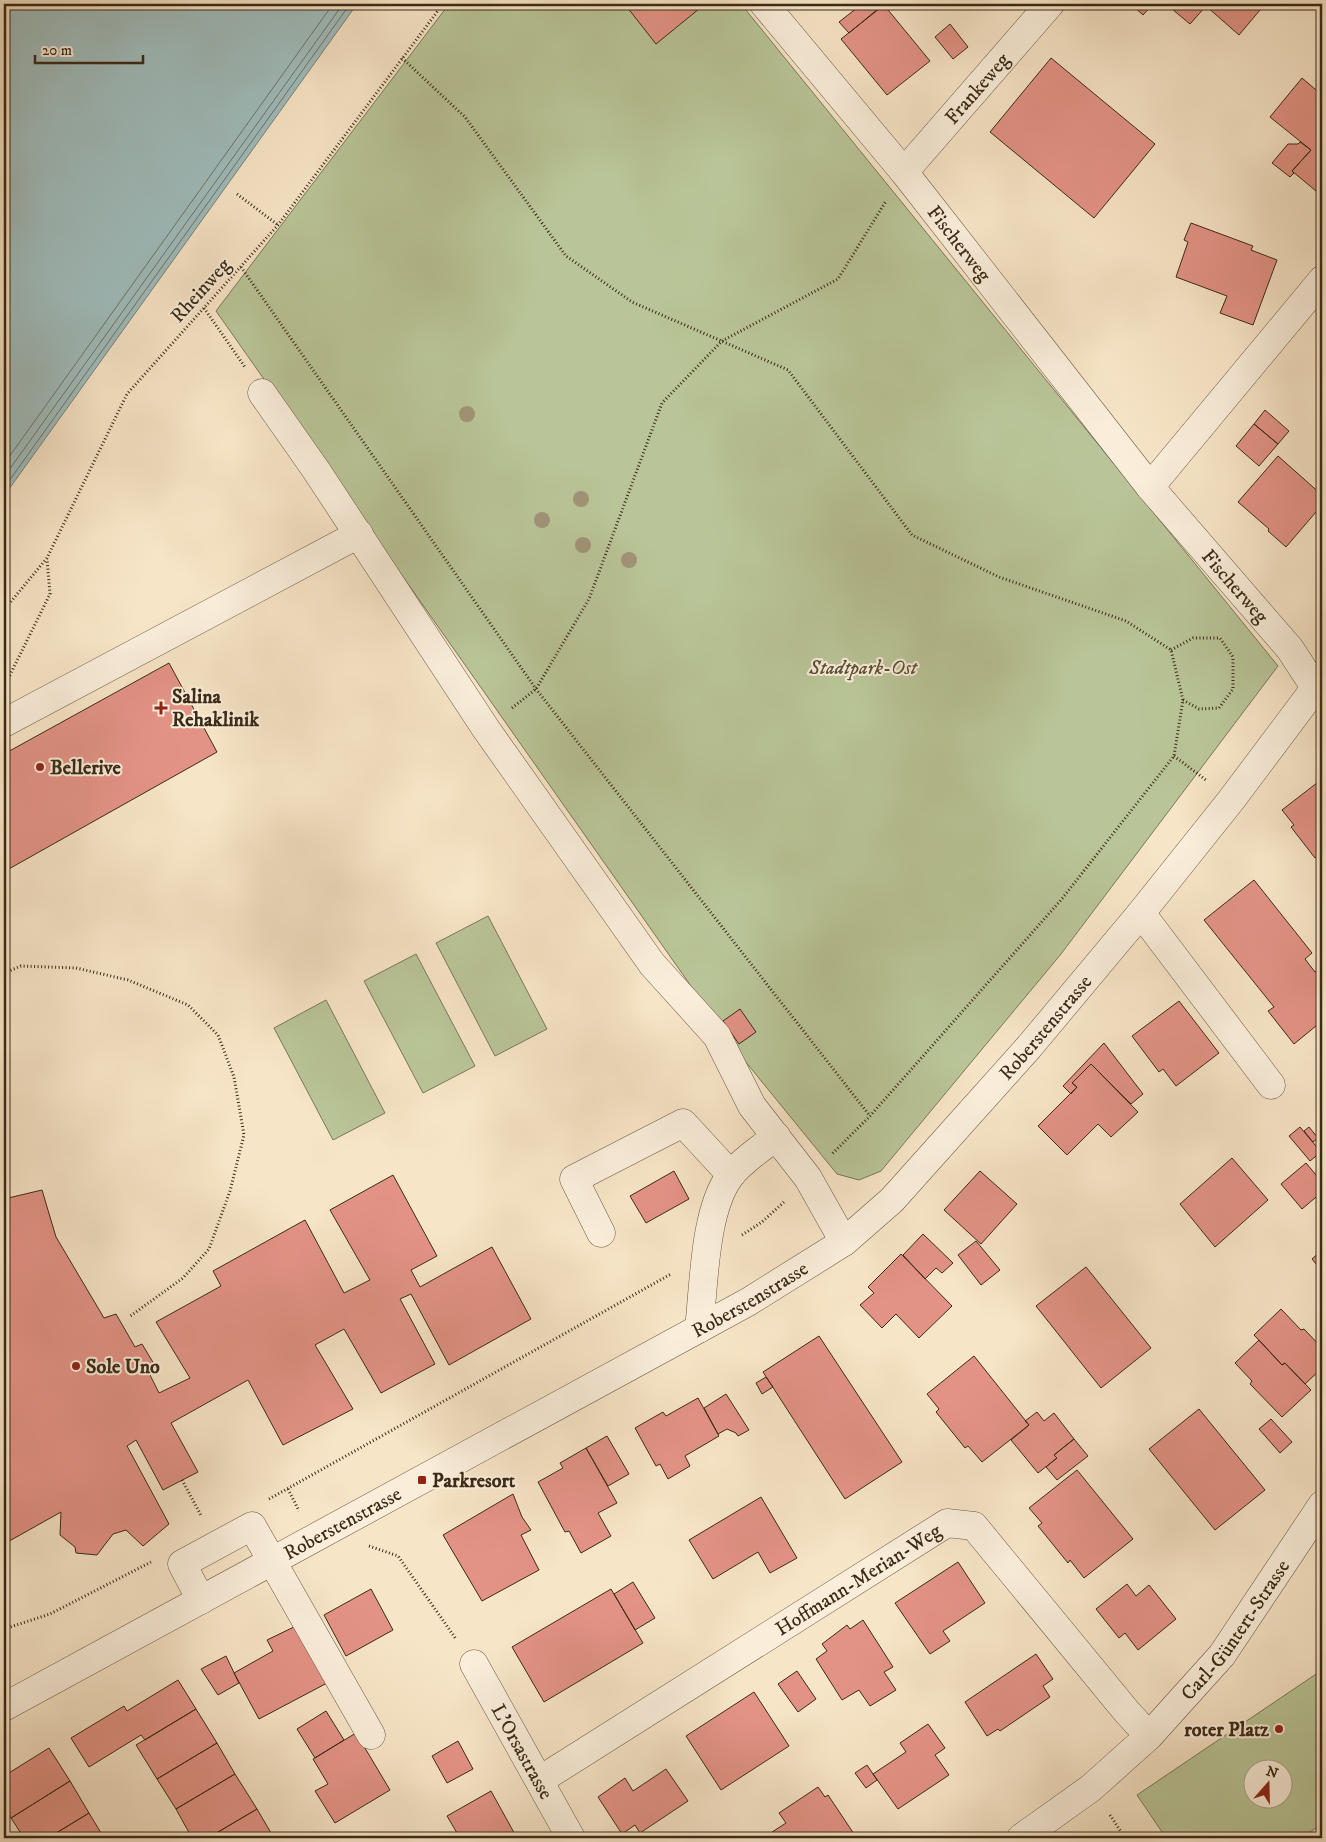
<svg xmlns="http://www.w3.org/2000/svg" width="1326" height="1842" font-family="'IM FELL DW Pica',serif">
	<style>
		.green { fill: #b9c598; stroke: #7a7858; fill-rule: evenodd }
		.water { fill: #a0bdbd; stroke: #78827b }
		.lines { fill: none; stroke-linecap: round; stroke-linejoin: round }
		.shore { stroke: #6e746a; stroke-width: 1 }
		.building { fill: #e39386; stroke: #3b2a17 }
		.minor-casing { stroke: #6a5943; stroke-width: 29 }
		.path { stroke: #3b2a17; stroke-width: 3; stroke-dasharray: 1 2.5; stroke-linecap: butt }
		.minor { stroke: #faeedb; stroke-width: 28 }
		.tree { fill: #a19478 }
		.poi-dot { fill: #8f2418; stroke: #faeedb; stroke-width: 2 }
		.labels { text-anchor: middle; stroke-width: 4; stroke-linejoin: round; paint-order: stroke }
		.street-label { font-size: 20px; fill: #3b2a17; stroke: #faeedb }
		.park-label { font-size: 20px; font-style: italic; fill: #5a5137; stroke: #faeedb }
		.poi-label { font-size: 20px; font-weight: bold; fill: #3b2a17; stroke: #faeedb; text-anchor: start }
	</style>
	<rect width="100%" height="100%" fill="#f7e5c7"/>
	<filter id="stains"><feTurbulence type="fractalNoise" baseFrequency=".004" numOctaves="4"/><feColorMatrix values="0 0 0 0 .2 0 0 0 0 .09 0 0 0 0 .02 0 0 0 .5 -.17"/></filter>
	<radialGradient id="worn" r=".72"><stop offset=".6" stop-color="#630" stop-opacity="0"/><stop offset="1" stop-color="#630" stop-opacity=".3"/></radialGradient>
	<!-- green -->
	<path class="green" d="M449 4H741L1278 666 1061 954 881 1171 859 1180 837 1174 736 1050 216 311Z
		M488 916 547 1029 495 1056 436 943Z
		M416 954 475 1066 423 1093 364 981Z
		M326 1000 385 1113 333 1140 274 1028Z
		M1322 1670V1824L1301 1838H1166L1137 1795ZM1254 1770H1284V1800H1254Z"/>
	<!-- water -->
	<path class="water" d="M4 4H357L4 496Z"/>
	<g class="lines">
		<!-- shore -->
		<path class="shore" d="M4 464 333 4
			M4 477 343 4
			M4 488 350 4"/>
	</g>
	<!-- building -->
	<path class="building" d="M630 4H705L656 44 627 7Z
		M862 4H876L879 8 849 33 839 22Z
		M1131 4H1153L1143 15Z
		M1166 4H1265L1239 35 1206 6 1190 24Z
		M884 5 930 61 887 95 841 39Z
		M950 24 968 47 953 59 935 37Z
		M1051 58 1155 144 1094 218 990 132Z
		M1302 78 1322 95V196L1292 171 1311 150 1270 117Z
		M1300 142 1311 150 1292 171 1294 173 1290 177 1272 163 1288 144H1298Z
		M1191 223 1253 246 1251 250 1277 260 1253 325 1220 313 1227 296 1176 277 1188 242 1184 240Z
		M1265 410 1289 431 1278 444 1254 424Z
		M1254 424 1278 444 1259 466 1236 446Z
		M1278 456 1322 495V505L1286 547 1268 531 1269 529 1238 502Z
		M169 663 217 752 7 870 4 865V754Z
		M1322 779V852L1315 858 1291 827 1294 825 1282 810Z
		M1254 880 1312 953 1305 959 1315 972 1322 967V1021L1294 1044 1268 1011 1274 1007 1204 920Z
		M1179 1001 1219 1053 1176 1086 1163 1069 1159 1072 1132 1036Z
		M740 1009 756 1032 739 1044 723 1021Z
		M1104 1043 1143 1094 1131 1104 1091 1064 1072 1083 1077 1087 1071 1094 1063 1086Z
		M1091 1064 1138 1112 1111 1137 1098 1124 1067 1155 1038 1126 1077 1087 1072 1083Z
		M1300 1127 1321 1152 1310 1161 1289 1136Z
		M1309 1127 1318 1138 1313 1142 1304 1131Z
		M1232 1158 1268 1200 1215 1247 1180 1204Z
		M1306 1163 1322 1182V1192L1302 1209 1281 1184Z
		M674 1171 689 1199 646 1223 630 1196Z
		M980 1171 1017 1204 981 1244 944 1210Z
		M393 1175 437 1256 411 1270 420 1287 492 1247 531 1319 449 1365 411 1294 400 1299 435 1364 381 1393 344 1329 315 1345 353 1409 283 1445 248 1380 171 1423 198 1472 163 1490 136 1440 127 1446 169 1524 143 1546 126 1530 113 1534 97 1555 76 1553 75 1547 60 1535 61 1512 4 1544V1199L42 1190 56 1237 104 1318 116 1314 135 1347 142 1344 154 1364 146 1367 159 1393 190 1378 156 1322 221 1286 213 1271 305 1220 344 1293 370 1280 330 1210Z
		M923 1234 953 1263 942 1273 936 1268 925 1279 903 1255Z
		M976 1241 1000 1270 981 1285 958 1255Z
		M1322 1250V1271L1312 1259Z
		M901 1254 952 1306 919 1338 896 1314 882 1328 860 1305 874 1293 868 1287Z
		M1086 1267 1151 1348 1101 1388 1036 1306Z
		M1281 1309 1301 1330 1304 1329 1322 1348V1368L1305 1384 1285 1363 1282 1365 1254 1335Z
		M819 1336 902 1462 845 1499 763 1372Z
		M1259 1340 1282 1365 1285 1363 1311 1390 1282 1417 1250 1384 1252 1381 1235 1363Z
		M974 1356 1029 1425 982 1462 968 1446 965 1448 936 1412 939 1409 927 1394Z
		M766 1377 773 1387 762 1394 756 1383Z
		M726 1394 749 1430 738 1436 736 1433 727 1429 718 1434 704 1408Z
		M698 1398 719 1436 685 1456 690 1466 668 1479 660 1464 656 1466 635 1428 663 1412 666 1416Z
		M1199 1409 1265 1490 1215 1530 1149 1449Z
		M1037 1412 1044 1421 1054 1413 1074 1439 1054 1455 1057 1458 1038 1473 1011 1440 1029 1425 1025 1421Z
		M1271 1419 1292 1442 1280 1453 1259 1429Z
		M607 1436 629 1474 608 1486 586 1448Z
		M1074 1439 1088 1456 1057 1480 1046 1467 1057 1458 1054 1455Z
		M586 1448 617 1503 598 1513 611 1536 581 1553 569 1531 565 1532 538 1482 563 1468 560 1463Z
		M1077 1470 1133 1539 1084 1578 1070 1560 1068 1563 1038 1526 1042 1523 1029 1508Z
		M513 1494 522 1517 531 1530 521 1535 539 1570 482 1601 443 1535Z
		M761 1497 797 1558 770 1573 758 1552 713 1579 689 1540Z
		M958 1562 985 1603 943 1631 950 1641 930 1654 895 1603Z
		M633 1582 655 1618 635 1630 614 1594Z
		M1127 1584 1136 1596 1149 1585 1176 1619 1138 1650 1125 1633 1119 1638 1096 1609Z
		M371 1589 393 1630 346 1656 324 1615Z
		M611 1589 643 1643 544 1702 512 1647Z
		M863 1620 893 1667 884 1672 896 1690 870 1706 859 1690 842 1700 816 1659 827 1651 822 1644 847 1625 850 1629Z
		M298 1625 329 1682 259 1719 234 1673 273 1651 267 1640Z
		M1036 1654 1053 1679 1043 1686 1050 1697 1000 1731 998 1729 987 1736 965 1702Z
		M226 1656 239 1683 218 1695 201 1669Z
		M797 1671 816 1699 798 1712 778 1684Z
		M178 1680 196 1709 145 1740 141 1735 89 1767 71 1738 124 1706 127 1711Z
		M754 1692 789 1746 721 1790 686 1736Z
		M196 1709 217 1743 157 1779 136 1745Z
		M326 1711 344 1740 315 1758 297 1729Z
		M928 1724 945 1748 935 1755 949 1775 898 1809 873 1774 906 1752 900 1743Z
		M356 1733 390 1790 335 1823 315 1791 328 1784 313 1759Z
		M458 1741 473 1769 447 1783 432 1756Z
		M217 1743 235 1774 176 1809 157 1779Z
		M49 1748 70 1781 11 1818 4 1806V1776Z
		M867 1765 877 1780 866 1788 855 1773Z
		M666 1769 688 1801 640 1833 635 1825 622 1834 598 1797 625 1778 633 1791Z
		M235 1774 257 1809 208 1838H192L176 1809Z
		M70 1781 89 1813 48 1838H24L11 1818Z
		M818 1787 825 1797 828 1795 854 1834 848 1838H767L766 1836 786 1823 779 1813Z
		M491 1791 517 1838H460L447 1816Z
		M257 1809 274 1838H208Z
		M89 1813 104 1838H48Z"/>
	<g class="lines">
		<!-- minor casing -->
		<g class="minor-casing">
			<g id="minor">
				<path id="s1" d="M764 4 904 172 1150 487 1290 649 1322 698"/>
				<path id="s2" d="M904 172 1050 4"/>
				<path d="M262 393 316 470 486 729 652 964 717 1036 752 1106 808 1178 844 1242"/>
				<path d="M1150 487 1322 280"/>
				<path d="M4 723 359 534"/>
				<path d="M1141 913 1271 1085"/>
				<path d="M601 1233 574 1179 683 1123 731 1175"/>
				<path d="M699 1329C704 1286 704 1211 730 1176 741 1161 761 1149 776 1136"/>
				<path d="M201 1600 182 1564 252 1526 371 1735"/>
				<path id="s3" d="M474 1664 571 1838"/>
				<path id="s4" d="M4 1707 748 1302 844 1242 892 1200 1029 1047 1141 913 1232 799 1322 679"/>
				<path id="s5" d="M540 1780 947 1523 974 1526 1127 1712 1149 1736"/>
				<path id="s6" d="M1021 1838 1091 1788 1149 1736 1222 1655 1322 1505"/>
			</g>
		</g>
		<!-- path -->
		<path class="path" d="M402 58 465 117 566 256 632 302 788 370 912 535 999 577 1126 621 1171 650 1183 700 1174 756 1061 900 870 1116 831 1155
			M237 194 278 225
			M241 267 536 689 870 1116
			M204 308 245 367
			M4 610 47 558 127 394 278 225 443 4
			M1171 650 1193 638H1220L1233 657V689L1219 708 1199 709 1183 700
			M5 685 50 594 47 559
			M512 708 536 689 589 599 662 403 722 341 838 279 886 201
			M1174 756 1206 780
			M4 973 21 966 76 968 128 980 188 1005 218 1035 234 1077 244 1135 230 1191 209 1249 183 1278 129 1317
			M742 1235 762 1222 784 1202
			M182 1480 202 1517
			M288 1489 299 1511
			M269 1499 671 1274
			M369 1546 398 1556 456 1639
			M4 1629 50 1614 151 1562
			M4 1635 6 1628
			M1110 1815 1125 1838"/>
		<!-- minor -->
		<use href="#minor" class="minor"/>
	</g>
	<!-- trees -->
	<g class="tree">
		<circle cx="467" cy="414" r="8"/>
		<circle cx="581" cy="499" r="8"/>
		<circle cx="542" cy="520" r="8"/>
		<circle cx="583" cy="545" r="8"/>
		<circle cx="629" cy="560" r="8"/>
	</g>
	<!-- markers -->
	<g class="poi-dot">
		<path d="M158.5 700.5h5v5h5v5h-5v5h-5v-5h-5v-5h5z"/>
		<circle cx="40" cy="767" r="5"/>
		<circle cx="76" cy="1366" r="5"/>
		<rect x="417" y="1475" width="10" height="10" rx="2.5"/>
		<circle cx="1279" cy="1729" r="5"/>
	</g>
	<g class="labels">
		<!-- street labels -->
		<g class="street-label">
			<text dy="7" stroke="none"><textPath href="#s2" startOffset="111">Frankeweg</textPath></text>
			<text dy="7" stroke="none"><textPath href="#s1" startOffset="309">Fischerweg</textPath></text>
			<text transform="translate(200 290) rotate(-48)" y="7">Rheinweg</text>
			<text dy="7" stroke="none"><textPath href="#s1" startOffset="749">Fischerweg</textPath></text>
			<text dy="7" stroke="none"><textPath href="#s4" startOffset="1255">Roberstenstrasse</textPath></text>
			<text dy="7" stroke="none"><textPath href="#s4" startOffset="850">Roberstenstrasse</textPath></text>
			<text dy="7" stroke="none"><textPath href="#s4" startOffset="385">Roberstenstrasse</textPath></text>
			<text dy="7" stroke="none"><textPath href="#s5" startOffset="376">Hoffmann-Merian-Weg</textPath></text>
			<text dy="7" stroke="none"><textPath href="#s6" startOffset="301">Carl-Güntert-Strasse</textPath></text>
			<text dy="7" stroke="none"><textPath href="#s3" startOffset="100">L'Orsastrasse</textPath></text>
		</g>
		<!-- park labels -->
		<g class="park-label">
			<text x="863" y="674">Stadtpark-Ost</text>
		</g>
		<!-- poi labels -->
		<g class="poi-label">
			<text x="172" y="703">Salina<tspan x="172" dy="23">Rehaklinik</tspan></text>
			<text x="50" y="774">Bellerive</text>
			<text x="86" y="1373">Sole Uno</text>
			<text x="432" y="1487">Parkresort</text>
			<text x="1269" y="1736" text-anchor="end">roter Platz</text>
		</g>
	</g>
	<!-- margin -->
	<rect width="1326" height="1842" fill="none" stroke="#f7e5c7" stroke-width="20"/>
	<rect x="5" y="5" width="1316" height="1832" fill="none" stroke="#3b2a17" stroke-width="2.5"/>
	<rect x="10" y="10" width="1306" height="1822" fill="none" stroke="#3b2a17"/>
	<!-- north arrow -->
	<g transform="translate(1268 1784) rotate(20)"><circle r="24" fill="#faeedb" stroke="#aea08d"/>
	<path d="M0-4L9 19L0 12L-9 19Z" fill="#8f2418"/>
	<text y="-8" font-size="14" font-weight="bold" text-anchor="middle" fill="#3b2a17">N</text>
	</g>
	<!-- scale -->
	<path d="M35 55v8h108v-8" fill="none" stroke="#3b2a17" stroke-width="2.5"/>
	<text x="42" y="55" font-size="15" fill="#3b2a17" stroke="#faeedb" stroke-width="4" paint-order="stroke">20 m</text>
	<rect width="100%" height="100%" filter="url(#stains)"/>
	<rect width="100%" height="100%" fill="url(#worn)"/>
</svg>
